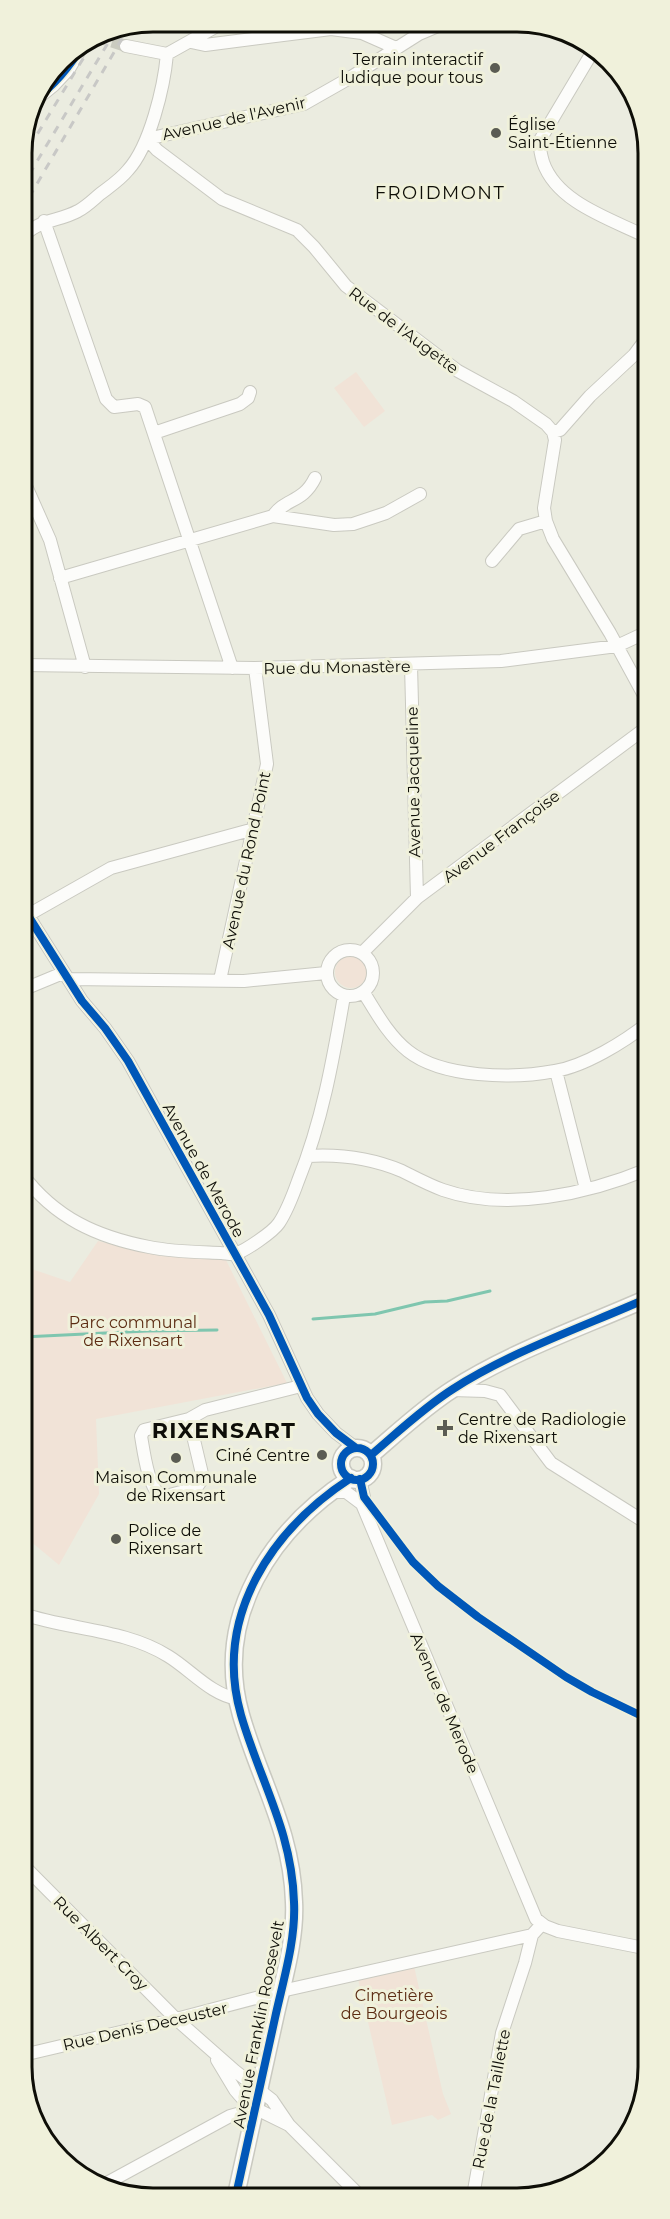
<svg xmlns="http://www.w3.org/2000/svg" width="670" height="2219" font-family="Montserrat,sans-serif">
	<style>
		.green { fill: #f1e3d7 }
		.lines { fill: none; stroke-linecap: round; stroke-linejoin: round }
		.stream { stroke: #7fc6af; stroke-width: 3 }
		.minor-tunnel { stroke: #cacbbf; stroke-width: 12; stroke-dasharray: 12 6; stroke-linecap: butt }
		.minor-casing { stroke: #c9c9c0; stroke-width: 14 }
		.major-casing { stroke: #c9c9c0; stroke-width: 19 }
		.minor { stroke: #fcfcfa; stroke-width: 12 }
		.major { stroke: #fcfcfa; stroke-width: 16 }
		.rail { stroke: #c8c8c6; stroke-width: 3; stroke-dasharray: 8 8; stroke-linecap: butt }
		.cycleway-casing { stroke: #f0f1db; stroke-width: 11 }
		.cycleway { stroke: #0057b8; stroke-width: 8 }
		.poi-dot { fill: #5b5c53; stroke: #f0f1db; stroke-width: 2 }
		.labels { text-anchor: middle; stroke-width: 6; stroke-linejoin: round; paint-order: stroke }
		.poi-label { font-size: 16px; fill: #0e0e07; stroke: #f0f1db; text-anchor: start }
		.street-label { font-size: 16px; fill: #0e0e07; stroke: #f0f1db }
		.park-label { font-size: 16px; fill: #5c2c13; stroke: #f0f1db }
		.neighbourhood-label { font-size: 18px; letter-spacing: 1.5px; fill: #0e0e07; stroke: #f0f1db }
		.district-label { font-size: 22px; font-weight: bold; letter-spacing: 1.5px; fill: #0e0e07; stroke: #f0f1db }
		.rim { fill: none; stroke: #0e0e07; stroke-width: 3 }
	</style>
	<rect width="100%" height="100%" fill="#ebece0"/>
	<!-- green -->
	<path class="green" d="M356 372 385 411 364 427 334 388Z
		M335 972a16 16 0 1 1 32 0a16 16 0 1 1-32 0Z
		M98 1241 161 1256 225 1258 287 1383 96 1419 99 1494 59 1565 23 1535V1266L70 1282Z
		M414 1966 443 2094 451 2114 438 2120 432 2115 392 2125 358 1979Z"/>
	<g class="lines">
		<!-- stream -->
		<path class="stream" d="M313 1319 375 1314 425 1302 447 1301 490 1291
			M23 1337 147 1331 217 1330"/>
		<!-- minor-tunnel -->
		<path class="minor-tunnel" d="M95 36 126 46"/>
		<!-- minor casing -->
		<g class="minor-casing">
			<path id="minor" d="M191 42 205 45 331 29 362 33 396 48
				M126 46 167 54
				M593 51 540 140C539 147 541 155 543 162 557 203 611 219 647 237
				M167 54 226 21
				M33 102 54 85 69 69 84 43
				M147 139 157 150 222 199 297 230 314 247 346 286 458 371 513 401 546 424 553 432 555 440 544 508 546 521 553 539 610 633 647 701
				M147 139 304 104 348 79 419 34 445 23
				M44 221 106 399 114 407 138 404 145 407 232 668
				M21 239C37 219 58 222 78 211 86 207 93 200 100 194 109 187 120 180 128 170 150 146 164 87 167 54
				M553 432 560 430 590 396 634 355 643 343
				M154 433 240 404 248 398 250 392
				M22 477 50 540 85 667
				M273 516C285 498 303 503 315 478
				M492 561 519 529 546 521
				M60 578 273 516 334 525 353 524 386 513 420 494
				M22 665 255 668 501 661 617 646 647 632
				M411 665 417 898
				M22 906 82 1001 105 1028 128 1061 269 1315 307 1398 318 1414 336 1433 356 1448
				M28 915 111 868 254 829
				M327 973a23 23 0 1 1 46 0a23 23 0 1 1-46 0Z
				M362 953 417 898 647 727
				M68 979 244 981 326 973
				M220 980 267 764 255 668
				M22 990 63 973
				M364 993C377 1014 389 1036 408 1051 442 1078 513 1079 555 1071 585 1066 624 1042 648 1023
				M556 1071 586 1189
				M308 1156C341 1154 371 1158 402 1171 416 1178 429 1185 443 1190 506 1212 588 1194 648 1169
				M22 1174C55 1218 97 1237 149 1247 173 1252 197 1252 221 1253 225 1253 231 1255 235 1254 245 1251 273 1232 279 1223 287 1211 293 1195 298 1181 322 1122 333 1060 344 996
				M452 1390 485 1391 500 1395 551 1463 648 1524
				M189 1419 203 1478 196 1488 162 1497C148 1488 144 1453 141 1436L144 1430 189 1419 205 1410 301 1386
				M360 1479 364 1497 362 1504 536 1919 545 1926 558 1931 649 1949
				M332 1492H346L362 1504
				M23 1614C70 1630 125 1629 168 1656 191 1670 211 1695 238 1699
				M23 1865 176 2019 235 2071 272 2100 289 2125
				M23 2055 176 2019 286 1990 532 1935 542 1924
				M217 2060 235 2090 248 2105 289 2125 359 2195
				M105 2184 230 2116 255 2109
				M473 2196 502 2033 525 1963 532 1935"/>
		</g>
		<!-- major casing -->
		<g class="major-casing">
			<path id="major" d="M341 1464a16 16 0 1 1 32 0a16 16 0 1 1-32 0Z
				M371 1455C397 1433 423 1408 453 1389 510 1352 585 1326 648 1298
				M236 2195C249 2136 262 2077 275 2018 283 1981 296 1940 294 1902 292 1831 260 1781 241 1715 213 1617 271 1530 351 1478"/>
		</g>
		<!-- minor -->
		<use href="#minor" class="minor"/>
		<!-- major -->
		<use href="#major" class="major"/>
		<!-- rail -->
		<path class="rail" d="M21 161 98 34
			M21 188 117 28
			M21 211 130 25"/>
		<!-- cycleway casing -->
		<g class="cycleway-casing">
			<path id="cycleway" d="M31 104C55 83 68 70 84 43
				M22 906 82 1001 105 1028 128 1061 269 1315 307 1398 318 1414 336 1433 356 1448
				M341 1464a16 16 0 1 1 32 0a16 16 0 1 1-32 0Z
				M371 1455C397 1433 423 1408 453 1389 510 1352 585 1326 648 1298
				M360 1479 364 1497 413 1562 438 1586 478 1617 566 1677 592 1692 648 1719
				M236 2195C249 2136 262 2077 275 2018 283 1981 296 1940 294 1902 292 1831 260 1781 241 1715 213 1617 271 1530 351 1478"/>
		</g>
		<!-- cycleway -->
		<use href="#cycleway" class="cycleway"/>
	</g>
	<!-- markers -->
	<g class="poi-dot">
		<circle cx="495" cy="68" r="6"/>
		<circle cx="496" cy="133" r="6"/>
		<path d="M442 1419h6v6h6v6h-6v6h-6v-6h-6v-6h6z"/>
		<circle cx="322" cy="1455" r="6"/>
		<circle cx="176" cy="1458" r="6"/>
		<circle cx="116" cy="1539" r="6"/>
	</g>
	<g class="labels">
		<!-- poi labels -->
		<g class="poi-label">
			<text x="483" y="65" text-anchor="end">Terrain interactif<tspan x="483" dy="18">ludique pour tous</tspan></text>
			<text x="508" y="130">Église<tspan x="508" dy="18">Saint-Étienne</tspan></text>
			<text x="458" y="1425">Centre de Radiologie<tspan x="458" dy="18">de Rixensart</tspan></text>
			<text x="310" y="1461" text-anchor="end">Ciné Centre</text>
			<text x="176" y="1483" text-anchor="middle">Maison Communale<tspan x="176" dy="18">de Rixensart</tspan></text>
			<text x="128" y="1536">Police de<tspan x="128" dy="18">Rixensart</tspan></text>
		</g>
		<!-- street labels -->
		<g class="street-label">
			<text transform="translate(234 118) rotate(-13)" y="6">Avenue de l'Avenir</text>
			<text transform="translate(404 330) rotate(37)" y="6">Rue de l'Augette</text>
			<text transform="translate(337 667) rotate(-1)" y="6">Rue du Monastère</text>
			<text transform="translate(413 782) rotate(-91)" y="6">Avenue Jacqueline</text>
			<text transform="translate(501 836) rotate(-37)" y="6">Avenue Françoise</text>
			<text transform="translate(246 860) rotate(-78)" y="6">Avenue du Rond Point</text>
			<text transform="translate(204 1170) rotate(61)" y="6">Avenue de Merode</text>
			<text transform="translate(445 1703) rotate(67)" y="6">Avenue de Merode</text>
			<text transform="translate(101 1943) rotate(45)" y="6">Rue Albert Croy</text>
			<text transform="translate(258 2024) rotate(-79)" y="6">Avenue Franklin Roosevelt</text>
			<text transform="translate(145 2026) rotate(-13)" y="6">Rue Denis Deceuster</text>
			<text transform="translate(491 2099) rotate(-79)" y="6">Rue de la Taillette</text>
		</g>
		<!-- park labels -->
		<g class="park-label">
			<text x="133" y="1328">Parc communal<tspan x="133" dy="18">de Rixensart</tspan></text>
			<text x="394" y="2001">Cimetière<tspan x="394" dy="18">de Bourgeois</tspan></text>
		</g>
		<!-- neighbourhood labels -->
		<g class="neighbourhood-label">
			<text x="440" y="199">FROIDMONT</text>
		</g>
		<!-- district labels -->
		<g class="district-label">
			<text x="224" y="1438">RIXENSART</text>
		</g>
	</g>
	<!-- crop -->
	<path d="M0 0H670V2219H0ZM153 32H517A121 121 0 0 1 638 153V2067A121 121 0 0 1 517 2188H153A121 121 0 0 1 32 2067V153A121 121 0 0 1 153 32Z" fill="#f0f1db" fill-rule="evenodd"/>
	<path class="rim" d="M153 32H517A121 121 0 0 1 638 153V2067A121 121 0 0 1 517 2188H153A121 121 0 0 1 32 2067V153A121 121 0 0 1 153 32Z"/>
</svg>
